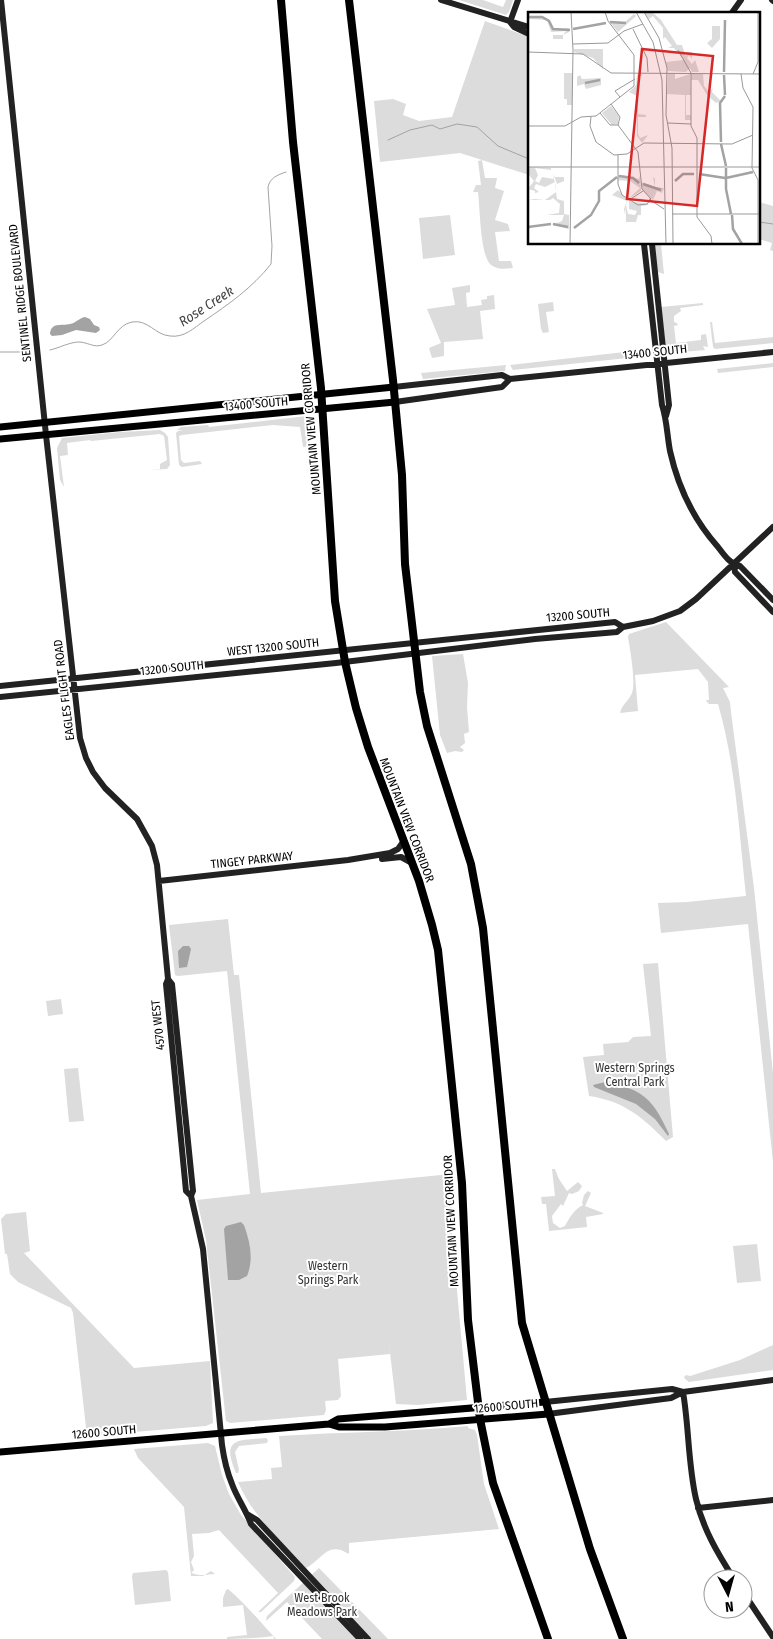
<svg xmlns="http://www.w3.org/2000/svg" width="773" height="1639" font-family="'Fira Sans Condensed',sans-serif">
	<style>
		.green { fill: #dcdcdc }
		.water { fill: #a3a3a3 }
		.lines { fill: none; stroke-linecap: round; stroke-linejoin: round }
		.stream { stroke: #a3a3a3; stroke-width: 1 }
		.secondary { stroke: #222; stroke-width: 6 }
		.primary { stroke: #000; stroke-width: 7 }
		.highway { stroke: #000; stroke-width: 8 }
		.labels { text-anchor: middle; stroke-width: 4; stroke-linejoin: round; paint-order: stroke }
		.street-label { font-size: 12px; fill: #000; stroke: #fff }
		.park-label { font-size: 12px; fill: #333; stroke: #fff }
		.water-label { font-size: 14px; font-style: italic; fill: #444; stroke: #fff }
		.inset-river { fill: none; stroke: #a3a3a3; stroke-width: 2.5 }
		.inset-road { fill: none; stroke: #999; stroke-width: 1 }
		.view { fill: #d62828; fill-opacity: 0.15; stroke: #d62828; stroke-width: 2.5 }
		.inset-edge { fill: none; stroke: #000; stroke-width: 2.5 }
	</style>
	<rect width="100%" height="100%" fill="#fff"/>
	<!-- green -->
	<path class="green" d="M459 0H483L503 7 506 0H513L509 12 506 15Z
		M485 21 529 37V175L482 160 485 178H497L495 188 504 191 495 220 508 224 510 231 495 232 499 261H511L513 268C505 269 498 270 491 265 480 256 480 207 478 192H473L476 185H481L478 161 482 160 460 153 380 162 374 101 393 99 406 104 403 115 419 121 452 117Z
		M759 202 773 206V251L770 250 772 243 759 239Z
		M450 215 455 255 423 259 419 218Z
		M654 244H661L664 274 658 272 657 269Z
		M470 285V292L466 293 467 307 482 305 481 300 487 299V296L494 295 495 309 480 311 483 339 444 342V356L432 358 429 348 441 343 427 309 455 305 452 288Z
		M553 302 554 311 546 312 549 332 543 333 541 329 538 304Z
		M703 303V305L680 308 681 311 674 316V322L677 323 678 325 674 326 676 343 701 340V335L706 334 708 347 703 346 705 350 670 353 666 349 661 307Z
		M710 322H712L715 343 773 337V343L715 349 713 347Z
		M651 349 647 356 513 370 510 365Z
		M773 363V367L718 373 717 369Z
		M506 365 505 371 423 379 421 373Z
		M307 416 311 446 303 447 300 427 273 425 182 435 179 436 181 460 184 463 200 461 202 464 182 467 179 465 176 433 178 431 183 430H177L181 427 208 425 209 427Z
		M160 430 165 433 168 437 170 465 167 469 148 470 160 469V464L167 460 164 436 160 434 91 441 90 440 67 443 68 455 60 456 64 487 60 480 57 448 62 438 120 432Z
		M666 622 729 687 723 688 730 702 731 712 754 888 773 1073V1162L748 924 661 933 658 903 687 902 746 896C739 832 736 766 718 704H709L707 702 706 700H709L708 682 698 669 635 675 638 711 620 713C622 704 629 701 632 693 636 682 630 649 628 637L629 634Z
		M463 654 468 683 467 707 469 732 464 734 465 743 460 747 464 750 462 752 455 751 447 753 440 735 432 656Z
		M228 919 234 975H239L261 1193 451 1174 452 1235 467 1400 418 1405 396 1404 389 1344 390 1354 338 1359 341 1396 338 1400 325 1401 326 1410 324 1415 230 1423 226 1421 206 1240 197 1200 250 1194 227 971 178 976 175 975 169 925Z
		M658 963 673 1137 666 1141C642 1117 624 1101 589 1096L583 1057 604 1055 603 1044 628 1042 633 1037 651 1036 643 964Z
		M61 999 63 1014 48 1016 46 1001Z
		M78 1068 84 1121 69 1122 64 1069Z
		M552 1169H555L559 1179 567 1191 578 1182 582 1186 579 1191 572 1194 569 1193 563 1206 561 1204 552 1216 553 1223 560 1228 565 1226C569 1219 573 1210 583 1205L582 1203 584 1195 588 1191 591 1193 585 1206 603 1213V1214L586 1217 587 1227 549 1231 546 1204H542L541 1197 555 1196Z
		M26 1212 30 1251 24 1253 134 1368 210 1361 213 1423 206 1426 87 1436 73 1313 71 1308 18 1282 10 1274 7 1254H5L1 1219 6 1214Z
		M757 1244 761 1281 737 1283 733 1246Z
		M773 1345V1370L689 1382 685 1379 684 1377 686 1375 690 1376 740 1360Z
		M468 1426V1428L475 1430 477 1435 484 1484 499 1529 349 1543V1554C327 1540 322 1560 306 1568 281 1541 253 1517 238 1482L272 1479 271 1468 282 1467 279 1436C342 1432 405 1432 468 1426Z
		M266 1438 268 1440 267 1443 239 1446 235 1452 239 1470 238 1473H236C221 1438 237 1440 266 1438Z
		M208 1443 215 1446 222 1475 229 1494 241 1515 295 1577 294 1581 261 1612H258L278 1593 219 1530 209 1533 192 1534 194 1556 191 1562 194 1570 191 1573 203 1576 211 1571 215 1574 191 1576 184 1507 138 1458 134 1449Z
		M319 1568 388 1639H322L287 1602 266 1621 267 1616Z
		M166 1570 168 1572 171 1601 135 1605 132 1576 133 1573Z
		M228 1589C245 1603 261 1623 276 1639H274L273 1636C259 1638 243 1639 227 1639V1637L247 1635 243 1605 223 1607V1598L226 1590Z"/>
	<!-- water -->
	<path class="water" d="M85 317 90 319 94 325 99 327 100 330 96 333 76 330 62 335 52 336 50 334C51 322 61 326 70 324 76 323 79 318 85 317Z
		M183 946H189L191 949 187 967 179 968 178 951Z
		M605 1082C643 1089 653 1099 669 1134L668 1136 655 1119 636 1104 594 1087 593 1085Z
		M241 1222 244 1225C250 1242 254 1259 247 1276L239 1280H228L224 1229 226 1226Z"/>
	<g class="lines">
		<!-- stream -->
		<path class="stream" d="M388 140 410 130 432 125 440 129 457 124 477 127 498 146 529 159
			M759 222 773 224
			M50 350C59 348 70 342 79 342 87 342 94 348 102 345 114 341 117 325 132 322 148 319 155 335 170 336 184 338 194 328 204 321 229 304 252 288 271 264L272 246 268 187C270 178 277 175 286 172
			M0 352H27"/>
		<!-- secondary -->
		<path class="secondary" d="M1 0 46 435 80 738 86 758 93 772 105 788 137 819 152 846 157 865 168 979 166 984 186 1191 191 1196 203 1249 222 1445C224 1459 227 1472 232 1484 237 1498 246 1510 251 1524L360 1639
			M441 0 529 27
			M772 0 773 1
			M731 14 741 0
			M510 22 518 0
			M510 22 514 27 529 34
			M644 244 662 405C667 420 667 435 670 451 678 487 693 519 718 547 724 555 730 564 740 566L773 600
			M652 244 669 405 666 416
			M394 387 502 375 510 379 773 352
			M395 402 502 387 510 379
			M734 565 735 572 773 612
			M623 627 653 621 680 611 696 599 773 527
			M0 686 615 622 623 627
			M0 697 336 663 535 639 617 632 623 627
			M382 859 401 857 412 863
			M159 881 348 860 390 853 398 849 403 842
			M168 979 172 984 193 1191 191 1196
			M683 1392C689 1427 688 1464 696 1499 703 1529 718 1554 734 1579
			M545 1402 672 1389 683 1392
			M548 1414 671 1398 683 1392 773 1380
			M698 1508 773 1500
			M247 1514 257 1520 368 1639
			M743 1592 773 1637"/>
		<!-- primary -->
		<path class="primary" d="M0 427 394 387
			M0 439 395 402
			M329 1424 338 1419 545 1402
			M0 1452 329 1424 339 1427H385L548 1414"/>
		<!-- highway -->
		<path class="highway" d="M281 0 293 142 321 388 335 601 345 662 356 708 368 747 419 881 432 925 438 950 462 1183 468 1320 480 1419 493 1483 548 1639
			M349 0 393 380 402 475 405 564 420 692 427 726 471 864 483 928 522 1323 590 1549 623 1639"/>
	</g>
	<g class="labels">
		<!-- street labels -->
		<g class="street-label">
			<text transform="translate(20 293) rotate(-96)" y="4">SENTINEL RIDGE BOULEVARD</text>
			<text transform="translate(655 352) rotate(-6)" y="4">13400 SOUTH</text>
			<text transform="translate(256 404) rotate(-5)" y="4">13400 SOUTH</text>
			<text transform="translate(311 429) rotate(-95)" y="4">MOUNTAIN VIEW CORRIDOR</text>
			<text transform="translate(578 615) rotate(-5)" y="4">13200 SOUTH</text>
			<text transform="translate(273 647) rotate(-6)" y="4">WEST 13200 SOUTH</text>
			<text transform="translate(172 668) rotate(-6)" y="4">13200 SOUTH</text>
			<text transform="translate(64 690) rotate(-97)" y="4">EAGLES FLIGHT ROAD</text>
			<text transform="translate(407 820) rotate(69)" y="4">MOUNTAIN VIEW CORRIDOR</text>
			<text transform="translate(252 860) rotate(-6)" y="4">TINGEY PARKWAY</text>
			<text transform="translate(158 1025) rotate(-96)" y="4">4570 WEST</text>
			<text transform="translate(451 1221) rotate(-93)" y="4">MOUNTAIN VIEW CORRIDOR</text>
			<text transform="translate(506 1406) rotate(-5)" y="4">12600 SOUTH</text>
			<text transform="translate(104 1432) rotate(-5)" y="4">12600 SOUTH</text>
		</g>
		<!-- park labels -->
		<g class="park-label">
			<text x="635" y="1072">Western Springs<tspan x="635" dy="14">Central Park</tspan></text>
			<text x="328" y="1270">Western<tspan x="328" dy="14">Springs Park</tspan></text>
			<text x="322" y="1602">West Brook<tspan x="322" dy="14">Meadows Park</tspan></text>
		</g>
		<!-- water labels -->
		<g class="water-label">
			<text transform="translate(206 306) rotate(-33)" y="5">Rose Creek</text>
		</g>
	</g>
	<!-- overview -->
	<g transform="translate(528 12)">
		<rect width="232" height="232" fill="#fff"/>
		<path d="M108 0H124L133 8 149 33H154L158 45 159 40H164V47L161 43 159 46 164 52 167 48 171 60H164L157 46 162 56 158 60 140 59 138 50 156 48 146 36H140L144 34 137 25 135 27V16L125 4 121 7 116 1ZM106 2 108 4 90 20 81 9 97 10ZM1 4H14L22 9 25 17 41 16V20L35 23V27H25V23H35L38 19 23 20 19 8 1 7ZM184 14H192V27L184 36 179 31 184 27ZM46 37H75V57L65 46 46 40ZM36 61H45L44 93H39V87H36ZM109 62 115 63 110 65V102L118 103V105H110V122L112 126 120 123 114 131 109 124V84L101 80 108 73ZM140 62H147V67L162 62 163 83H158V103H163V108H157V83L139 82ZM163 62H175L176 74 181 80 185 76 184 80 193 89 188 91 179 83 170 68H163ZM52 63 54 67 73 66V73L58 77 56 72 49 74V65ZM83 94 91 104 90 112 84 113 74 101ZM0 155 23 156V158L7 156 10 163 7 169 11 171 14 165 25 167V164L28 174V179L27 170 17 175 8 172 6 176 11 180 7 181V187L16 188H0L7 187V179L0 177 6 169 0 162ZM25 161 27 165H36V202L41 203V217L24 213 34 209 36 203H18L31 201 32 192 25 186 22 188H17L28 180 29 187 36 189V169L29 172ZM90 163 111 167 112 163 113 179 100 187 112 176 102 169 89 168 90 178 100 188 98 193 100 202 107 203 109 199 101 197V189L121 192 123 188 135 197 123 189 120 193 113 194V203H110L108 210H98V194L97 203 96 197 99 189 84 183 90 178 89 170ZM125 165 127 167V175L136 176 134 181 129 179 125 188 115 179 113 170 127 175Z" fill="#dcdcdc"/>
		<path class="inset-river" d="M0 5H14L21 9 25 17 42 18M82 10 98 11M45 17 78 11M196 60 197 8M196 63 197 83M57 71 72 68M193 130 192 91 197 84M193 132 198 154M198 156V177L203 202M171 162 197 166M91 164 105 166 111 171M198 166 225 160M147 169 155 162H166M115 172 133 178M204 203 205 217 214 232M25 212 40 215M0 215 23 212M46 216 63 203 71 189V179L89 165"/>
		<path class="inset-road" d="M108 0 125 30 134 68 138 232M116 0 131 26 139 56 138 103 144 136 145 232M105 17 119 46 120 60M45 32 80 31 96 19 115 12M150 38 163 61M0 40 55 42 83 61 233 62M163 61V114L169 126V205L183 224 184 232M213 62 215 76 225 95 224 156 230 168V232M225 62 230 50V0M92 85 87 79 107 67M83 92 92 105 90 113M72 101 82 113H90M63 105 62 114 68 130 86 143 99 142 116 131 204 132 225 123M140 111 163 112M90 113 110 140 114 177 123 187M0 114H37L53 105 68 104 106 74V43L80 9 77 0M90 143V172L94 183 110 193 119 192 123 187M0 155H233M121 187 136 197M101 188 115 179M144 202H233M42 232 45 38 43 0"/>
		<path class="view" d="M114 37 185 44 169 194 99 187Z"/>
		<rect width="232" height="232" class="inset-edge"/>
	</g>
	<!-- north arrow -->
	<g transform="translate(728 1594) rotate(174)"><circle r="24" fill="#ffffff" stroke="#999999"/>
	<path d="M0-4L9 19L0 12L-9 19Z" fill="#000000"/>
	<text y="-8" font-size="14" font-weight="bold" text-anchor="middle" fill="#000000">N</text>
	</g>
</svg>
